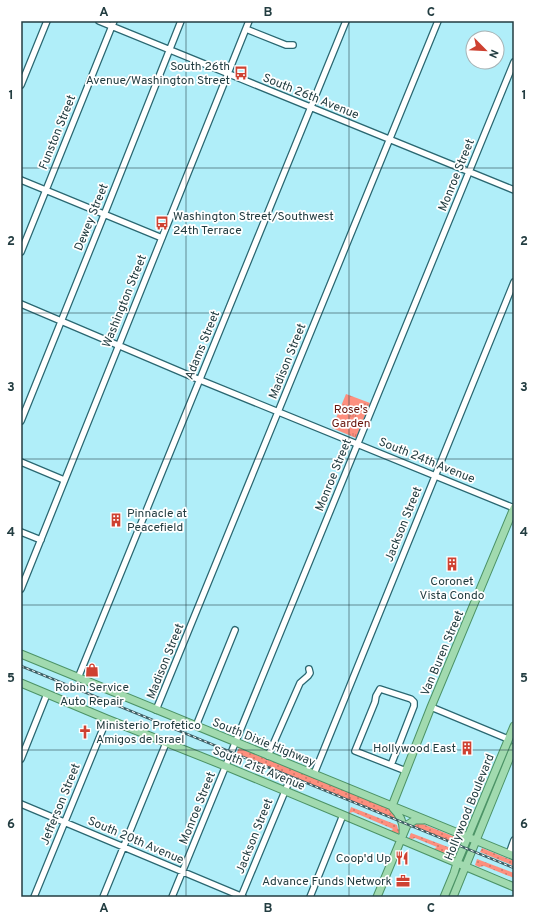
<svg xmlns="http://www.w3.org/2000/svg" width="535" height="918" font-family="Overpass,sans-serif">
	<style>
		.grass { fill: url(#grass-dots) }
		.park { fill: url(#park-tufts) }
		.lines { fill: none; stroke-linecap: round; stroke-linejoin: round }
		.minor-casing { stroke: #2a6771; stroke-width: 8 }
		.major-casing { stroke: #4c9366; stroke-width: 9 }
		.minor { stroke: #fff; stroke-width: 5.5 }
		.major { stroke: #a1daaf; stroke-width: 7 }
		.rail-casing { stroke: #3e5f64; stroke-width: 2.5 }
		.rail { stroke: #fff; stroke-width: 1; stroke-dasharray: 3; stroke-linecap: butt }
		.grid { fill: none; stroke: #233d41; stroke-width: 1; stroke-opacity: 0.55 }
		.labels { text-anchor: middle; stroke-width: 3.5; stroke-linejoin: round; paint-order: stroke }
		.poi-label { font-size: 12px; fill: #233d41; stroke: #fff; text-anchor: end }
		.street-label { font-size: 12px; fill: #233d41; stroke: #fff }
		.park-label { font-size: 12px; fill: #68150c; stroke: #fff }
		.neatline { fill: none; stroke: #233d41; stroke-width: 1.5 }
		.grid-label { font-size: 13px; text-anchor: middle; font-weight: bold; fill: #233d41 }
	</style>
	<defs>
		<pattern id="grass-dots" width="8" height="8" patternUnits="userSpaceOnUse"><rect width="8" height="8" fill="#fd8f7e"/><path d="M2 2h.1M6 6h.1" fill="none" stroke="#cc7669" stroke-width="1.8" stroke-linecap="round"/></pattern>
		<pattern id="park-tufts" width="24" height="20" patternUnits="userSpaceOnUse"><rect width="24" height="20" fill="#fd8f7e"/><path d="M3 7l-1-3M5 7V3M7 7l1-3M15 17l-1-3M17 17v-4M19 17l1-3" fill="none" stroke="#cc7669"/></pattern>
	</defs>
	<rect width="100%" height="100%" fill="#b0eef9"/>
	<!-- grass -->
	<path class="grass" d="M239 748 393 809 400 821 236 754Z
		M351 807 397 825 398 829 402 831 400 834 391 831 393 829 353 812 349 813Z
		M418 822 460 839 458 845 413 827Z
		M411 833 456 850 454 857 434 849 437 847 415 838 412 839 409 838Z
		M482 848 514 861V866L480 852Z
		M477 859 514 873V878L484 866 479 867 475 865Z"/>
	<!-- park -->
	<path class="park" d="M346 394 370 403 356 438 332 428Z"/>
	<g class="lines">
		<!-- minor casing -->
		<g class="minor-casing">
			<path id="minor" d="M99 21 514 190
				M246 29 286 45H293
				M21 85 47 21
				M21 180 162 238
				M21 252 114 21
				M21 304 200 380 514 508
				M21 421 104 215 181 21
				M21 462 64 480
				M21 532 41 540
				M21 589 249 21
				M78 678 346 21
				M431 707 508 739
				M156 710 438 21
				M196 726 235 630
				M268 756 300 683 308 676 310 673 309 669
				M21 759 47 694
				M391 765 414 706V702L411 699 380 689 376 696 375 702 355 751 406 771
				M314 774 514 282
				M21 804 243 897
				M509 854 514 840
				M34 897 107 719
				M103 897 166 743
				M172 897 514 62
				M241 897 288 784
				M310 897 343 815"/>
		</g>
		<!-- major casing -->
		<g class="major-casing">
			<path id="major" d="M21 654 514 856
				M21 683 107 719 230 768 343 815 514 887
				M392 806 431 707 514 508
				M393 808C400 815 404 822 403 832
				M377 897 407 825 415 820H423
				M444 897 454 873 457 863 514 726
				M453 897 514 747"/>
		</g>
		<!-- minor -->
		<use href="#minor" class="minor"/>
		<!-- major -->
		<use href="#major" class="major"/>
		<!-- rail casing -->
		<g class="rail-casing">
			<path id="rail" d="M21 666 514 868"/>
		</g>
		<!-- rail -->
		<use href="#rail" class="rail"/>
	</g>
	<!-- grid -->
	<path class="grid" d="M186 21V897M349 21V897M21 168H514M21 313H514M21 459H514M21 605H514M21 750H514"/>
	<!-- icons -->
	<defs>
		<g id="bus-bare" transform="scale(1.08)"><path d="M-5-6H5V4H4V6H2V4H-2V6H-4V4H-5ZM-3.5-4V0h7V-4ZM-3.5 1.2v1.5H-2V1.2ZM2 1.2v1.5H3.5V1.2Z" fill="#ce4131" stroke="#fff" stroke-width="2.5" paint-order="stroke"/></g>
		<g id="building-bare" transform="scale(1.08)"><path d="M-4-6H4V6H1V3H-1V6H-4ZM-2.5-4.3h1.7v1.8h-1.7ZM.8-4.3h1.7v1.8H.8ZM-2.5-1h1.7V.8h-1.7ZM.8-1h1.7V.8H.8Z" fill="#ce4131" stroke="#fff" stroke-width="2.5" paint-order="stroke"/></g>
		<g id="shop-bare" transform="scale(1.08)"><path d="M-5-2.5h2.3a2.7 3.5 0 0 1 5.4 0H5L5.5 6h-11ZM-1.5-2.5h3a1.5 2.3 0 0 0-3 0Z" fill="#ce4131" stroke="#fff" stroke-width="2.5" paint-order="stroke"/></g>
		<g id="church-bare" transform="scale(1.08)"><path d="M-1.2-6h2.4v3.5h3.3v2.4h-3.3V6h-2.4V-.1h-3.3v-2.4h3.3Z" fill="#ce4131" stroke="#fff" stroke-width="2.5" paint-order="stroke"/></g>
		<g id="restaurant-bare" transform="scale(1.08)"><path d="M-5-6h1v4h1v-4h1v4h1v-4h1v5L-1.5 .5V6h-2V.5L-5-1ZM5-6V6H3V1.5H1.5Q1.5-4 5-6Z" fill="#ce4131" stroke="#fff" stroke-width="2.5" paint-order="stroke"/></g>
		<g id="office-bare" transform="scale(1.08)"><path d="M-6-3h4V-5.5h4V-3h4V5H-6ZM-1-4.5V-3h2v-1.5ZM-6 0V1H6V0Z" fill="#ce4131" stroke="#fff" stroke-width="2.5" paint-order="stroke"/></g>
	</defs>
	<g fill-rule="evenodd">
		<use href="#bus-bare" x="241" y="73"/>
		<use href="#bus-bare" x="162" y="223"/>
		<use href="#building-bare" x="116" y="520"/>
		<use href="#building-bare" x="452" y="564"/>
		<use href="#shop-bare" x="92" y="670"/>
		<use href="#church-bare" x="85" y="732"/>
		<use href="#building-bare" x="467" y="748"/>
		<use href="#restaurant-bare" x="402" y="858"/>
		<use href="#office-bare" x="403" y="881"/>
	</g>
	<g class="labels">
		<!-- poi labels -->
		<g class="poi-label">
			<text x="230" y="70">South 26th<tspan x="230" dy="14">Avenue/Washington Street</tspan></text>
			<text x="173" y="220" text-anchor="start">Washington Street/Southwest<tspan x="173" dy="14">24th Terrace</tspan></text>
			<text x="127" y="517" text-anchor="start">Pinnacle at<tspan x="127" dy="14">Peacefield</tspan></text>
			<text x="452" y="585" text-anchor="middle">Coronet<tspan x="452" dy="14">Vista Condo</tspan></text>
			<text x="92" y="691" text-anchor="middle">Robin Service<tspan x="92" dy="14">Auto Repair</tspan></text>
			<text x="96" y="729" text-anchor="start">Ministerio Profetico<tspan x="96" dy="14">Amigos de Israel</tspan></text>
			<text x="456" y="752">Hollywood East</text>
			<text x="391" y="862">Coop'd Up</text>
			<text x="392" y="885">Advance Funds Network</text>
		</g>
		<!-- street labels -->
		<g class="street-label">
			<text transform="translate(311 96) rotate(22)" y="4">South 26th Avenue</text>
			<text transform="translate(57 132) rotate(-68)" y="4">Funston Street</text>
			<text transform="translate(456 175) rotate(-68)" y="4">Monroe Street</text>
			<text transform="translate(91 217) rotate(-68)" y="4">Dewey Street</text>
			<text transform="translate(124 301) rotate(-68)" y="4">Washington Street</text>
			<text transform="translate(202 345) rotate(-68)" y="4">Adams Street</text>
			<text transform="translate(287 361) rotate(-68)" y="4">Madison Street</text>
			<text transform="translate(427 460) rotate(22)" y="4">South 24th Avenue</text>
			<text transform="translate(333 475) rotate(-68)" y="4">Monroe Street</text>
			<text transform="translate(403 524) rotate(-68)" y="4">Jackson Street</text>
			<text transform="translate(442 653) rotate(-67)" y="4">Van Buren Street</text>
			<text transform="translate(165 661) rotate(-68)" y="4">Madison Street</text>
			<text transform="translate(264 742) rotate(22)" y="4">South Dixie Highway</text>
			<text transform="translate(259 768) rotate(22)" y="4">South 21st Avenue</text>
			<text transform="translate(60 804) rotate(-68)" y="4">Jefferson Street</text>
			<text transform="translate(469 807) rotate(-68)" y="4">Hollywood Boulevard</text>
			<text transform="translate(197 808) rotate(-68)" y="4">Monroe Street</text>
			<text transform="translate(254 836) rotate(-68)" y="4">Jackson Street</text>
			<text transform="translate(136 840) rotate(23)" y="4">South 20th Avenue</text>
		</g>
		<!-- park labels -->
		<g class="park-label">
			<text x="351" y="413">Rose's<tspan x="351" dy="14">Garden</tspan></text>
		</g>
	</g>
	<!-- border -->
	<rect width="535" height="918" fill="none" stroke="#ffffff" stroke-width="44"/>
	<!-- north arrow -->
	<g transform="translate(485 50) rotate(114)"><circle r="19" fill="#ffffff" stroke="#a7b1b3"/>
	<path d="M0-3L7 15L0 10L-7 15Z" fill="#ce4131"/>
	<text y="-6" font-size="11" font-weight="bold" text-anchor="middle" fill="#233d41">N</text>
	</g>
	<rect x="22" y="22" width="491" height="874" class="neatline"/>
	<g class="grid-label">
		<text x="104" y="16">A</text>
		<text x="268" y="16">B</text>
		<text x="431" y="16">C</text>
		<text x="11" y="99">1</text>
		<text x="524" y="99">1</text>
		<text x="11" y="245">2</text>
		<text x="524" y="245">2</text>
		<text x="11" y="391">3</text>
		<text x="524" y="391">3</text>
		<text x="11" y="536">4</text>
		<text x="524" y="536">4</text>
		<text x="11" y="682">5</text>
		<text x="524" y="682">5</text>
		<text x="11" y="828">6</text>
		<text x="524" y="828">6</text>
		<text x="104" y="912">A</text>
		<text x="268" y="912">B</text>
		<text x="431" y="912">C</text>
	</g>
</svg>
